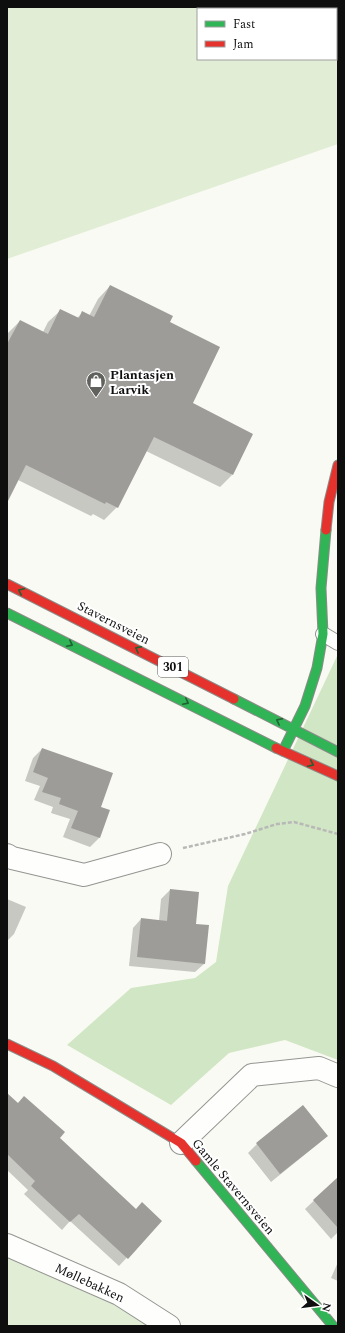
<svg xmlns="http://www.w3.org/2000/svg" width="345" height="1333" font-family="Spectral,serif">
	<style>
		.green { fill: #e1eed5; fill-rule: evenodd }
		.forest { fill: #d1e6c4 }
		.shadow { fill: #0003 }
		.building { fill: #9e9c99 }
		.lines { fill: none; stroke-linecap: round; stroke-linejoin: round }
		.lane-casing { stroke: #949492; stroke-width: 16 }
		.street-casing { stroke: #949492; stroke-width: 24 }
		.fast-casing { stroke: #8b8b88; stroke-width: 11 }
		.jam-casing { stroke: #8b8b88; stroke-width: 11 }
		.path { stroke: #b8b8b7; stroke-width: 2.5; stroke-dasharray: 4 2; stroke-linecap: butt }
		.lane { stroke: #fefefd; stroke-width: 14 }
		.street { stroke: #fefefd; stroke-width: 22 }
		.fast { stroke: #30b455; stroke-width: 9 }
		.jam { stroke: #e5322d; stroke-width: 9 }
		.oneway { stroke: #1f6132 }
		.labels { text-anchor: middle; stroke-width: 4; stroke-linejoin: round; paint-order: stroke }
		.shield { fill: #fff; stroke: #565656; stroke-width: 1 }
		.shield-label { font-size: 12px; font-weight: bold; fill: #0e0e0e }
		.poi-label { font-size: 13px; font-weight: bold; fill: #0e0e0e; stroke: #fff; text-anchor: start }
		.street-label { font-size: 13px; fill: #0e0e0e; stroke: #fff }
	</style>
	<rect width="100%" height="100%" fill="#fafaf4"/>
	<!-- green -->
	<path class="green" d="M7 7H338V144L7 259ZM198 9H336V59H198Z
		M7 1258 104 1297 150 1326H7Z"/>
	<!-- forest -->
	<path class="forest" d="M338 654V1060L285 1040 229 1053 171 1105 67 1045 131 988 195 978 216 962 228 886Z"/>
	<!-- shadow -->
	<path class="shadow" d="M110 286 169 323 191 404 232 475 220 487 146 451 117 507 104 520 93 514 91 516 18 480 7 501V334L20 321 43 332 48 322 61 310 77 318 82 313 89 316 98 299Z
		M42 749 100 808 99 838 90 847 63 837 70 819 51 813 53 807 34 800 40 786 25 781 33 758Z
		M170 890 195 925 204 964 195 972 129 966 133 928 141 919 159 921 161 899Z
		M7 899 26 907 14 934 7 941Z
		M7 1096 58 1138 136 1210 161 1221 119 1266 70 1221 62 1230 24 1194 28 1190 7 1170Z
		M303 1106 327 1136 318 1144 271 1182 248 1153 257 1144Z
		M338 1178V1232L331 1239 305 1209Z
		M338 1262V1281L331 1278Z"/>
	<!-- building -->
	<path class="building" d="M110 285 173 316 170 322 220 347 193 403 253 434 233 475 154 437 118 508 106 502 105 504 26 465 7 503V344L20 320 48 334 60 309 79 318 82 311 94 317Z
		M42 748 113 773 101 807 110 810 100 838 71 828 78 811 59 804 61 798 42 792 48 778 33 772Z
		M170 889 199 892 196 924 209 925 205 964 137 957 141 918 167 921Z
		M7 1093 18 1103 24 1096 65 1132 60 1138 136 1209 142 1202 162 1221 128 1259 79 1214 70 1222 31 1186 35 1181 7 1154Z
		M303 1105 328 1136 280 1174 256 1143Z
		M338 1177V1228L313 1200Z"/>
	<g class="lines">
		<!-- lane casing -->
		<g class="lane-casing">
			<path id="lane" d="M323 634 338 643"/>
		</g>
		<!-- street casing -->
		<g class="street-casing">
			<path id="street" d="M7 855 12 858 84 875 160 854
				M181 1143 252 1075 319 1068 338 1076
				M7 1245 119 1294 169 1326"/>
		</g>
		<!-- fast casing -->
		<g class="fast-casing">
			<path id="fast" d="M7 613 276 748
				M234 699 338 752
				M283 751 305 706 317 668 323 634 321 588 326 530
				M196 1161 333 1326"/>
		</g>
		<!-- jam casing -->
		<g class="jam-casing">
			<path id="jam" d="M326 530 329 502 338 465
				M7 584 234 699
				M276 748 338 776
				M7 1044 53 1066 181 1143 196 1161"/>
		</g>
		<!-- path -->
		<path class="path" d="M183 848 245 834 277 824 294 822 338 834"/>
		<!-- lane -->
		<use href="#lane" class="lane"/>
		<!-- street -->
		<use href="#street" class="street"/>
		<!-- fast -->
		<use href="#fast" class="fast"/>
		<!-- jam -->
		<use href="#jam" class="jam"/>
	</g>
	<!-- one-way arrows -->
	<defs><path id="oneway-chevron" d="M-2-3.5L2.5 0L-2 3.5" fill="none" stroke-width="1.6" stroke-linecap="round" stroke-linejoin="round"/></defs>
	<g class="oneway">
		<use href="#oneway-chevron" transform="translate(21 591) rotate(-155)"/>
		<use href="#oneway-chevron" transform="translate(70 644) rotate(27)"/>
		<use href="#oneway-chevron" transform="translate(138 649) rotate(-153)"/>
		<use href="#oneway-chevron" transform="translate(186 702) rotate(27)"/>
		<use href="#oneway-chevron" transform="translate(279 721) rotate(-153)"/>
		<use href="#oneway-chevron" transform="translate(311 764) rotate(25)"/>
	</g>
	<!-- icons -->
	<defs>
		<g id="shop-pin" transform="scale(1)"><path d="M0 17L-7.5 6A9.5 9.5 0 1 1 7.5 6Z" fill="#61615e" stroke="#fff"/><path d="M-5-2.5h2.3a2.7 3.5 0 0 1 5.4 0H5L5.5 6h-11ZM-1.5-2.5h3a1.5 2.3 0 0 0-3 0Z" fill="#fff"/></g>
	</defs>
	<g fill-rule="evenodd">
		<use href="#shop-pin" x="96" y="381"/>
	</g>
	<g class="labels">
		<!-- shield labels -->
		<rect class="shield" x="158" y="657" width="30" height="20" rx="3"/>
		<g class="shield-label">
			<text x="173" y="671">301</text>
		</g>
		<!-- poi labels -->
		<g class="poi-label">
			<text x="110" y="379">Plantasjen<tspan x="110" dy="15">Larvik</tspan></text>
		</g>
		<!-- street labels -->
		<g class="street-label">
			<text transform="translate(114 622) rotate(27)" y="5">Stavernsveien</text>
			<text transform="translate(234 1186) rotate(50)" y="5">Gamle Stavernsveien</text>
			<text transform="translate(90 1282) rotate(25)" y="5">Møllebakken</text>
		</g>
	</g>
	<!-- border -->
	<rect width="345" height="1333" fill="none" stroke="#0e0e0e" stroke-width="16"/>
	<!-- legend -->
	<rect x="197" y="8" width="140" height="52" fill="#ffffff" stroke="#9f9f9f"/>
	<rect x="205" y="21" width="20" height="6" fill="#30b455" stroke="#9f9f9f"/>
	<text x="233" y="28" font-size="12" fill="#0e0e0e">Fast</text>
	<rect x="205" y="41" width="20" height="6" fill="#e5322d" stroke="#9f9f9f"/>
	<text x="233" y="48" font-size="12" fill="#0e0e0e">Jam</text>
	<!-- north arrow -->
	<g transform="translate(317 1305) rotate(104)" stroke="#ffffff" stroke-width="3" paint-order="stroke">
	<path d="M0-3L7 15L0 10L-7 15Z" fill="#0e0e0e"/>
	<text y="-6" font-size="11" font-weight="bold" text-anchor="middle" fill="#0e0e0e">N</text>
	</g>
</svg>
